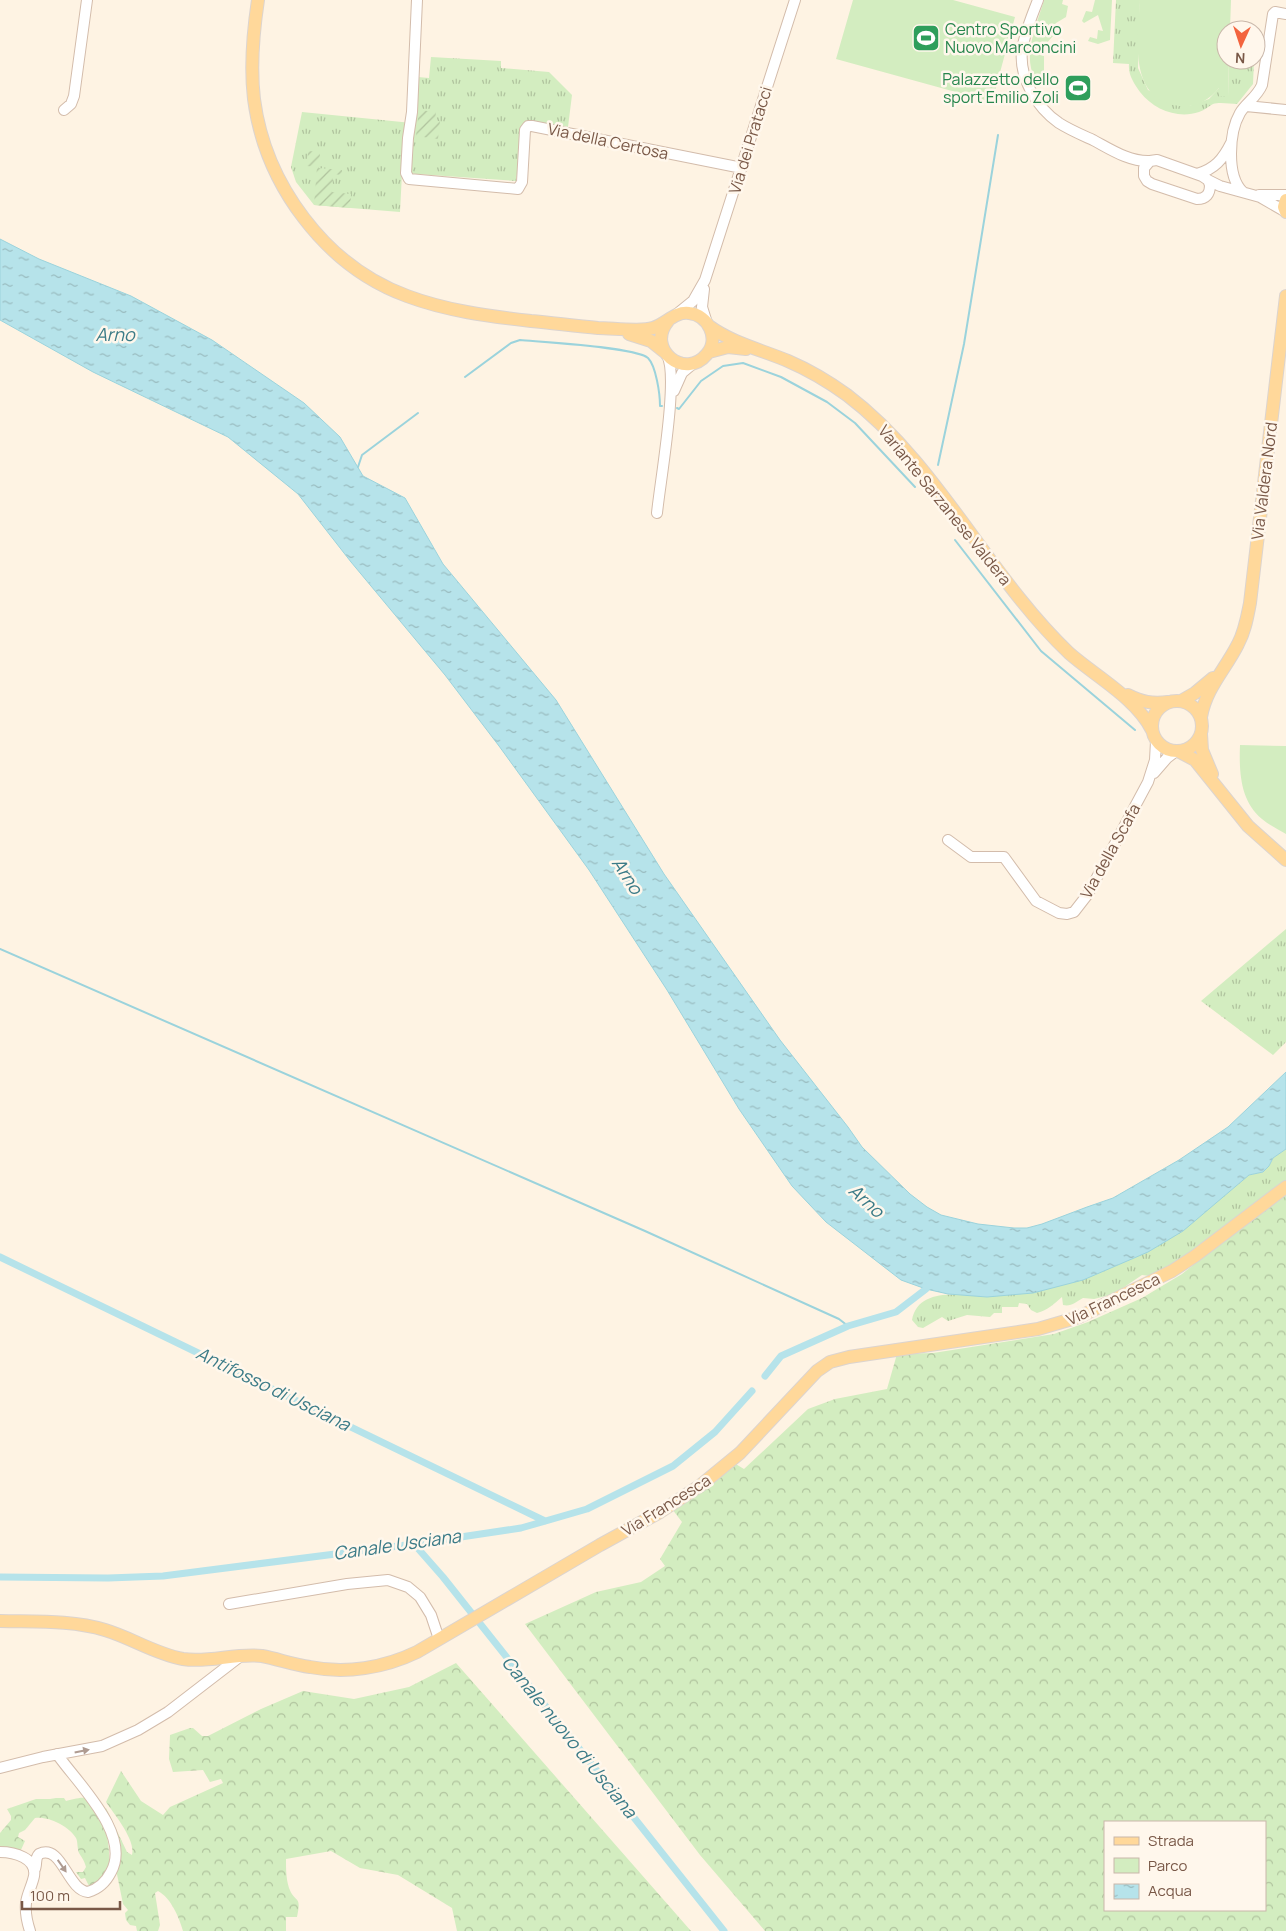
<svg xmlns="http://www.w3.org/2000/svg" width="1286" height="1931" font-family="Manrope,sans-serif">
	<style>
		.grass { fill: url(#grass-tufts) }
		.forest { fill: url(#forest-crowns); fill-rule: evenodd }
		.park { fill: #d3edc0 }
		.garden { fill: url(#garden-furrows) }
		.water { fill: url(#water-ripples); stroke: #9bd3dc }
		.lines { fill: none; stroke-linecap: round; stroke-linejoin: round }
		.stream { stroke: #9bd3dc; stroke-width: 2 }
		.canal { stroke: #b6e3ea; stroke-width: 7 }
		.minor-casing { stroke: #d3bcab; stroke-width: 12 }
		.major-casing { stroke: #dcd4cf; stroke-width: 14 }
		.minor { stroke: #fff; stroke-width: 10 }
		.major { stroke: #ffd89a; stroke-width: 12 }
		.oneway { fill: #af9b91 }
		.labels { text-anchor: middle; stroke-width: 5; stroke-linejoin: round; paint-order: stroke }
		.leisure-label { font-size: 16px; fill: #27864d; stroke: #fff7ec; text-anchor: start }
		.street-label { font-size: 16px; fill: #795847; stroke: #fff7ec }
		.water-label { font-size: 18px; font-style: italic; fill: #3b7b87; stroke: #fff7ec }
	</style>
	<defs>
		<pattern id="grass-tufts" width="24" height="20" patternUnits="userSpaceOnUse" patternTransform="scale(1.25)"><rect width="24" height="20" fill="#d3edc0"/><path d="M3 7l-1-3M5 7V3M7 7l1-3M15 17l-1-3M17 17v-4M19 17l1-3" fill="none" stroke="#b0c39e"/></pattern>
		<pattern id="forest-crowns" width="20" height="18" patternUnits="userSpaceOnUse" patternTransform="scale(1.25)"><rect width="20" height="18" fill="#d3edc0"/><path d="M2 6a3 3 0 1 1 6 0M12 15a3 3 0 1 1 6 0" fill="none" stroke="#b0c39e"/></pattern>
		<pattern id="garden-furrows" width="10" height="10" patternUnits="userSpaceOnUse" patternTransform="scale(1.25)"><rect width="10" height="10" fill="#d3edc0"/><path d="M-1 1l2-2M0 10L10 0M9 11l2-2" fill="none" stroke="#b0c39e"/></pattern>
		<pattern id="water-ripples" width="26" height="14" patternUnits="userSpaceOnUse" patternTransform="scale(1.25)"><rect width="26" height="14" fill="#b6e3ea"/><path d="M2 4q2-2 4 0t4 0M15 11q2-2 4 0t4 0" fill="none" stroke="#99bbbf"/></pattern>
	</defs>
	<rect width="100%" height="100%" fill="#fef3e3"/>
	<!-- grass -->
	<path class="grass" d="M1116 0H1140L1138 68 1148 90 1189 106 1209 99 1220 87 1228 96 1229 63 1241 64 1242 60H1254L1253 84 1237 104C1230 104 1220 102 1213 104 1209 106 1205 110 1199 112 1178 119 1154 110 1140 92 1134 83 1128 75 1129 64L1113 63Z
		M431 57 501 61V68L549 72 572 95 568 127 524 122 516 181 402 173 400 212 314 205 296 182 291 167 302 112 412 123 418 77 429 78Z
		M1286 929V1042L1273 1055 1201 1001Z
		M1286 1149V1182L1187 1257 1150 1276 1142 1275 1114 1294 1094 1299 1083 1298C1076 1302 1071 1307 1063 1305L1062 1297C1054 1304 1048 1310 1037 1313L1031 1310 1027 1304 1019 1303 1018 1307H1002V1313H994L990 1317 967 1315 948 1321 942 1317 923 1328 918 1327 912 1320C918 1286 963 1295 987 1297L1226 1194 1249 1175 1263 1172 1269 1166 1273 1158Z"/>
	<!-- forest -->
	<path class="forest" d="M1286 1193V1931H765L700 1855 525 1624 596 1592 641 1582 665 1566 660 1559 682 1522 672 1509 734 1463 744 1469 808 1409 835 1399 887 1389 897 1354 933 1353 1054 1334 1088 1322 1142 1298 1182 1274 1228 1237ZM1105 1822H1265V1910H1105Z
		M456 1663 691 1931H457L452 1908 398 1875 360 1868 331 1851 286 1859C286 1869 286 1878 289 1888 295 1904 302 1894 297 1917H286V1931H183C179 1917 171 1898 158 1891L155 1893 160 1925 158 1931H137L136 1926 130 1925 126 1920 125 1913 128 1910 123 1904 104 1810 106 1808 127 1852 132 1855C136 1840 114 1814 106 1802L121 1771 141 1801 163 1815 170 1807 223 1783 221 1779 210 1782 203 1770 173 1772 169 1759 170 1735 190 1728H193L202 1736H208L261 1709 303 1691 354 1699 409 1687Z
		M56 1798H64L66 1801C71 1800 80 1797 85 1798 104 1802 116 1861 105 1876 102 1881 94 1885 90 1888L85 1878 81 1879 76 1872H83L86 1867C84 1860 82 1858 79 1853 77 1848 78 1842 76 1838 69 1826 48 1816 35 1818L25 1830 19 1833 18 1837 25 1841 20 1852 0 1850V1833L11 1820V1816L7 1809 36 1799H50Z"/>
	<!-- park -->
	<path class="park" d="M853 0H953L1015 17 992 102 836 59Z
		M1044 0H1063L1062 4 1068 6 1066 17 1056 23 1053 36 1044 46 1039 54 1044 56V74L1035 79C1022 54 1037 25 1044 0Z
		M1095 0H1112L1110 40 1098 44 1088 41 1090 37 1097 39 1098 30 1103 31 1098 15 1084 23 1082 21 1086 11 1092 12Z
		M1140 0H1231L1230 30H1226V60H1229L1228 96H1219V88C1209 100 1196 108 1179 106 1127 100 1138 37 1140 0Z
		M1240 745 1286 746V834C1278 829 1269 825 1262 819 1240 801 1239 771 1240 745Z"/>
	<!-- garden -->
	<path class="garden" d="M419 110 436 112 435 121H440L438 139 416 136Z
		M308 151 320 152 319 168 342 170V175L333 174 332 192 351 194 350 208 314 205 317 167 307 166Z"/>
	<!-- water -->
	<path class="water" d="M0 239 39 259 131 296 212 340 304 403 340 437 363 476 405 498 443 564 556 700 664 874 780 1040 848 1127 862 1147 910 1194 927 1207 941 1215 978 1224 1014 1228H1027L1042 1224 1087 1207 1113 1198 1179 1160 1228 1127 1286 1072V1149L1273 1158 1269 1166 1263 1172 1249 1175 1183 1231 1148 1252 1083 1280 1033 1293 987 1297 948 1294 926 1289 901 1280 826 1222 792 1186 739 1109 667 990 589 870 499 746 445 675 351 562 298 494 228 437 93 372 0 320Z"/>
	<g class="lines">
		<!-- stream -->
		<path class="stream" d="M465 377 511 343 520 340C542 342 635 347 648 358 656 366 660 394 660 406H662
			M677 408 679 409 701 381 723 366 743 363 781 377 827 402 855 423 915 487
			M938 465 964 344 998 135
			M358 467 362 455 418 413
			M955 540 1041 651 1135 730
			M0 949 645 1231 839 1319 848 1326"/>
		<!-- canal -->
		<path class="canal" d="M0 1257 545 1521
			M765 1376 781 1356 848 1326 896 1312 926 1289 927 1282
			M414 1544 443 1577 724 1931
			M0 1577 108 1578 163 1576 414 1544 521 1528 587 1509 673 1466 715 1432 752 1391"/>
		<!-- minor casing -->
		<g class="minor-casing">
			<path id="minor" d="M417 0 412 112 408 138 406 173 409 179 518 189 522 182 525 130 528 126H532L742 168
				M1038 0C1032 16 1024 34 1022 51 1019 78 1037 108 1059 123 1070 130 1082 135 1093 140 1110 149 1129 162 1150 161
				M1246 106 1286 110
				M64 110 71 104 74 96 87 0
				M1157 160 1202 176 1208 180 1210 185C1210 194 1206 199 1197 199L1152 184 1147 181 1144 176V168L1150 161Z
				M1197 174C1215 169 1223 159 1231 143
				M1208 180 1220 186 1260 197 1286 212
				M1243 192C1226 176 1229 132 1240 113 1246 103 1257 97 1262 85L1273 14 1275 12 1286 14
				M1259 195H1286
				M704 289 702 307 707 323
				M677 314 693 301 705 280 795 0
				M674 391 682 373 694 363
				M657 513C660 482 679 377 667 355
				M1154 773 1167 758 1176 751
				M948 840 971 857H1004L1036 901 1059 913 1067 914 1074 912 1088 894 1148 782 1155 760 1156 741
				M229 1604 347 1584 388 1580 408 1587 420 1597 431 1615 439 1639
				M0 1768 43 1757 102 1746 138 1730 168 1712 242 1655
				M0 1852C14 1852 37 1858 34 1876 32 1886 27 1894 26 1903 25 1913 27 1922 30 1931
				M34 1871C38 1865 34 1859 39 1854 62 1843 67 1890 88 1892 98 1889 106 1882 111 1872 132 1834 77 1783 57 1754"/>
		</g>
		<!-- major casing -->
		<g class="major-casing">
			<path id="major" d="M258 0C253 33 250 66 254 99 265 184 325 266 407 296 447 311 488 316 531 321 553 323 575 326 598 328 612 328 641 332 653 328 666 324 675 311 689 313 708 315 720 338 707 354 685 381 645 349 668 321
				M1286 200 1284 207 1286 212
				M709 326C732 343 762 350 788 361 809 370 829 382 847 395 937 463 988 576 1069 653 1095 676 1136 698 1152 730
				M629 334 651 341 666 353
				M709 352 728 347 746 349
				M1128 695C1142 702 1152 704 1168 702
				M1152 726a25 25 0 1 1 50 0a25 25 0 1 1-50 0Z
				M1181 701 1195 693 1213 678
				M1201 717C1206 688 1225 670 1238 644 1245 631 1247 618 1250 603L1286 296
				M1201 734 1202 750 1212 774
				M1178 751 1195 760 1248 826 1286 860
				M0 1621C35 1622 72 1620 105 1630 132 1638 155 1654 183 1659 209 1663 235 1653 262 1656 278 1659 294 1665 310 1667 346 1674 384 1668 417 1652L600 1545 660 1512 701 1485 740 1453 817 1371 830 1362 849 1357 1038 1329 1079 1317 1172 1271 1195 1256 1286 1187"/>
		</g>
		<!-- minor -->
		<use href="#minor" class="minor"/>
		<!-- major -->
		<use href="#major" class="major"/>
	</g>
	<!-- one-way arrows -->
	<defs><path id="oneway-solid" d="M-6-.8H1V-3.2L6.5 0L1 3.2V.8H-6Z" transform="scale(1.25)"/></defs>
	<g class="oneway">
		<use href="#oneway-solid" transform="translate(82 1751) rotate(-11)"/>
		<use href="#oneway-solid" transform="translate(62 1866) rotate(55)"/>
	</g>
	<!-- icons -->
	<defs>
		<g id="stadium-square" transform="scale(1.4375)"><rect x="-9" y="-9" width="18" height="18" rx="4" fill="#2e9e5b" stroke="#fff7ec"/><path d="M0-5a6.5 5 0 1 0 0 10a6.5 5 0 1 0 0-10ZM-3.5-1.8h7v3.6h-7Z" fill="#fff"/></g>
	</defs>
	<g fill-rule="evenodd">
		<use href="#stadium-square" x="926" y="38"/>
		<use href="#stadium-square" x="1078" y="88"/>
	</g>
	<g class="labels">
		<!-- leisure labels -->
		<g class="leisure-label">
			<text x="945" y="35">Centro Sportivo<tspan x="945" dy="18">Nuovo Marconcini</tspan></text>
			<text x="1059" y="85" text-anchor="end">Palazzetto dello<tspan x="1059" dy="18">sport Emilio Zoli</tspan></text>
		</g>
		<!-- street labels -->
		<g class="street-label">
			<text transform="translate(750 140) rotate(-73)" y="6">Via dei Pratacci</text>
			<text transform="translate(608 141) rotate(12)" y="6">Via della Certosa</text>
			<text transform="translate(1264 481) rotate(-83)" y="6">Via Valdera Nord</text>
			<text transform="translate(945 505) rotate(51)" y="6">Variante Sarzanese Valdera</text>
			<text transform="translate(1110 851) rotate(-61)" y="6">Via della Scafa</text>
			<text transform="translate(1113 1299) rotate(-25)" y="6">Via Francesca</text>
			<text transform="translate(666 1505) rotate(-32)" y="6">Via Francesca</text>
		</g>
		<!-- water labels -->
		<g class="water-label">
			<text x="115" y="341">Arno</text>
			<text transform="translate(627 876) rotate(57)" y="6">Arno</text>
			<text transform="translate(866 1201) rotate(42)" y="6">Arno</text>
			<text transform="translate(273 1389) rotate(26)" y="6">Antifosso di Usciana</text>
			<text transform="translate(397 1545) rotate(-8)" y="6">Canale Usciana</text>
			<text transform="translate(569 1737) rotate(51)" y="6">Canale nuovo di Usciana</text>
		</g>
	</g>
	<!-- legend -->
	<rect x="1104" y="1821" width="162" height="90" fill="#fff7ec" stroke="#c9b7aa"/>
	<rect x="1114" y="1837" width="25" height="8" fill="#ffd89a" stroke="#c9b7aa"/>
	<text x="1148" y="1846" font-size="15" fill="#795847">Strada</text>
	<rect x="1114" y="1858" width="25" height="15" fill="#d3edc0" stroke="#c9b7aa"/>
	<text x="1148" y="1871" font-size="15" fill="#795847">Parco</text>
	<rect x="1114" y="1884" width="25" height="15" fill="url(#water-ripples)" stroke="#c9b7aa"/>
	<text x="1148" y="1896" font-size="15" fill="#795847">Acqua</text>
	<!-- north arrow -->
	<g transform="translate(1241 45) rotate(183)"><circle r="24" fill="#fff7ec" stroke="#c9b7aa"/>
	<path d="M0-4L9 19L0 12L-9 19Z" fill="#f3643e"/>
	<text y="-8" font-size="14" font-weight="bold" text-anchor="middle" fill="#795847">N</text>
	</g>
	<!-- scale -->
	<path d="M22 1901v8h98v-8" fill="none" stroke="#795847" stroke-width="2.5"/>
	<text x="30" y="1901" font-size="15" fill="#795847" stroke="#fff7ec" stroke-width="4" paint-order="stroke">100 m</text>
</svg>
